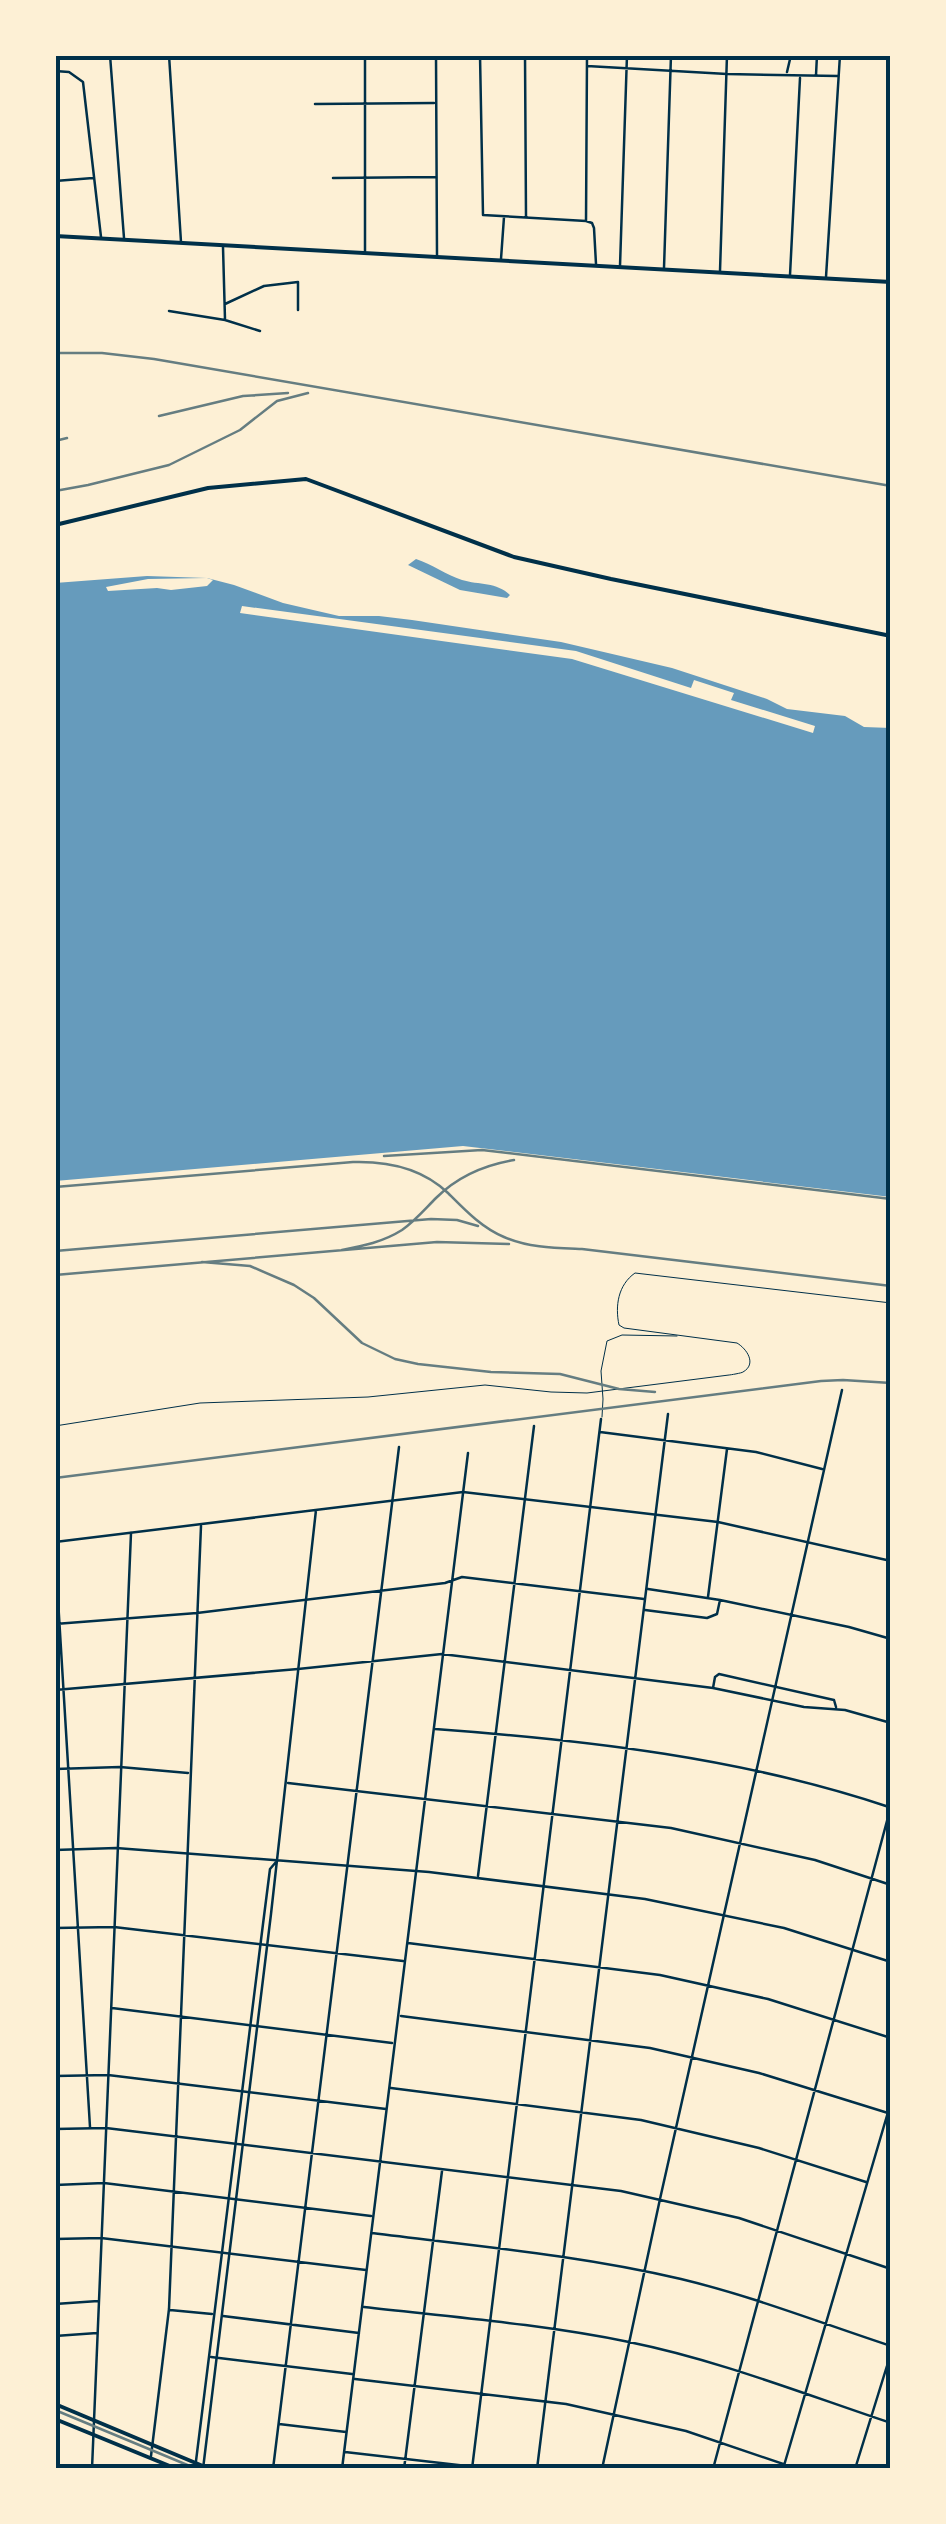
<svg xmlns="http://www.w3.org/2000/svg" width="946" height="2524" font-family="Overpass,sans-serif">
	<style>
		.water { fill: #669bbc }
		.pier { fill: #fdf0d5 }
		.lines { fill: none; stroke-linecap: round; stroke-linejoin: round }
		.service { stroke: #003049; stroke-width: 1 }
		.minor { stroke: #003049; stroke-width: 2.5 }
		.tertiary { stroke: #003049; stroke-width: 2.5 }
		.secondary { stroke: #003049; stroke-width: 4 }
		.tram { stroke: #657d81; stroke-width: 2.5 }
		.rail { stroke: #657d81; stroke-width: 2.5 }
		.neatline { fill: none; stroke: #003049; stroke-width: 4 }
	</style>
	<rect width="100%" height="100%" fill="#fdf0d5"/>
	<!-- water -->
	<path class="water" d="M416 559C432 564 446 575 462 580 479 585 497 582 510 595L507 598 460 590 408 565Z
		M147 576 207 578 234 585 283 603 339 616H379L412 620 561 642 672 668 767 699 787 709 845 716 864 727 891 728V1197L463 1146 55 1181V583Z"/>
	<!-- pier -->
	<path class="pier" d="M207 578 213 580 207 586 171 590 157 588 108 591 106 587 148 579Z
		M242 606 576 651 691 688 694 680 734 693 731 700 815 726 813 733 572 659 240 613Z"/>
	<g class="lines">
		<!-- service -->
		<path class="service" d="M602 1417 603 1399 601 1371 607 1341 622 1335 677 1336
			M55 1426 200 1403 368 1397 485 1385 551 1392 587 1393 729 1375C730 1375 742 1373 743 1372 757 1364 747 1349 737 1343L624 1328 619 1325C615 1306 618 1285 635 1273L891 1303"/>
		<!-- minor -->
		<path class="minor" d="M110 55 124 238
			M169 55 181 242
			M365 55V251
			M436 55 437 255
			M480 55 483 215 586 221
			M525 55 526 217
			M587 55 586 221 592 223 594 228 596 264
			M587 66 727 74 838 76
			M55 71 69 72 83 82 101 237
			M787 72 791 55
			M816 75 817 55
			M315 104 434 103
			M333 178 436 177
			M55 181 93 178
			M223 247 225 319
			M501 259 504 217
			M620 266 627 55
			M664 268 671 55
			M790 275 800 78
			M826 277 840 55
			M225 304 264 286 298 282V310
			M169 311 225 320 260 331
			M600 1432 756 1452 822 1469
			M55 1550 90 2127
			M648 1589 720 1600
			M708 1597 727 1449
			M645 1610 707 1618 717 1614 720 1600 849 1627 891 1639
			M55 1624 197 1613 445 1583 462 1577 644 1599
			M713 1688 715 1677 719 1674 834 1700 836 1707
			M55 1690 298 1669 442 1654 713 1688 804 1707 845 1710 891 1723
			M435 1729C587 1740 743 1758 889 1807
			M55 1769 120 1767 188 1773
			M288 1783 671 1828 815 1860 891 1885
			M478 1876 534 1426
			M55 1928 114 1927 403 1961
			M408 1943 660 1975 768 1999 891 2038
			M112 2008 392 2043
			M401 2016 650 2048 759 2073 888 2113
			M55 2076 108 2075 386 2109
			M391 2088 641 2120 759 2148 866 2182
			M55 2129 106 2128 621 2191 739 2218 891 2269
			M55 2185 104 2183 371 2216
			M372 2233C475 2246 579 2255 681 2279 752 2296 821 2323 891 2346
			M55 2239 101 2238 366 2270
			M55 2304 98 2301
			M364 2307C452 2317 541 2324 629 2342 718 2360 804 2394 891 2423
			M170 2310 212 2314
			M223 2316 359 2333
			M55 2336 97 2333
			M211 2357 352 2374
			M355 2379 566 2404 686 2431 798 2469
			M279 2424 346 2432
			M345 2452 493 2469
			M151 2456 169 2309 201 1526
			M92 2469 131 1533
			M273 2469 399 1447
			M342 2469 468 1453
			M404 2469 442 2171
			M472 2469 601 1419
			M537 2469 668 1414
			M602 2469 660 2199 842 1390
			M713 2469 891 1806
			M783 2469 891 2102
			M855 2469 891 2353"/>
		<!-- tertiary -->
		<path class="tertiary" d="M720 271 727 55
			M55 1542 463 1492 718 1522 891 1561
			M55 1850 116 1848 429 1872 645 1899 784 1928 891 1962
			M195 2469 263 1924 270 1869 276 1862
			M203 2469 271 1914 316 1510"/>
		<!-- secondary -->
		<path class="secondary" d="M55 236 891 282
			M55 525 208 488 306 479 514 557 611 579 891 636
			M55 2404 210 2469
			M55 2419 177 2469"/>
		<!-- tram -->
		<path class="tram" d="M55 2410 197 2469"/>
		<!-- rail -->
		<path class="rail" d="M55 353H102L154 359 891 486
			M159 416 243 396 288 393
			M55 441 67 438
			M55 491 88 485 169 465 240 430 277 401 308 393
			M384 1156 482 1150 891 1199
			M55 1187 353 1162C388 1161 422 1168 448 1193 465 1210 482 1228 504 1237 529 1248 556 1248 582 1249L891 1286
			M342 1250C363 1246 383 1242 402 1230 415 1221 425 1209 436 1198 458 1176 484 1165 514 1160
			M55 1251 431 1219 457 1220 478 1226
			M202 1262 250 1266 294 1285 314 1298 362 1343 395 1359 418 1364 491 1372 560 1374 619 1389 655 1392
			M55 1275 437 1242 509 1244
			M55 1478 821 1381 843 1380 891 1383"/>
	</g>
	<!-- border -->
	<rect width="946" height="2524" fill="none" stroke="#fdf0d5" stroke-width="115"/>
	<rect x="58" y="58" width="830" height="2408" class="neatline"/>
</svg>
